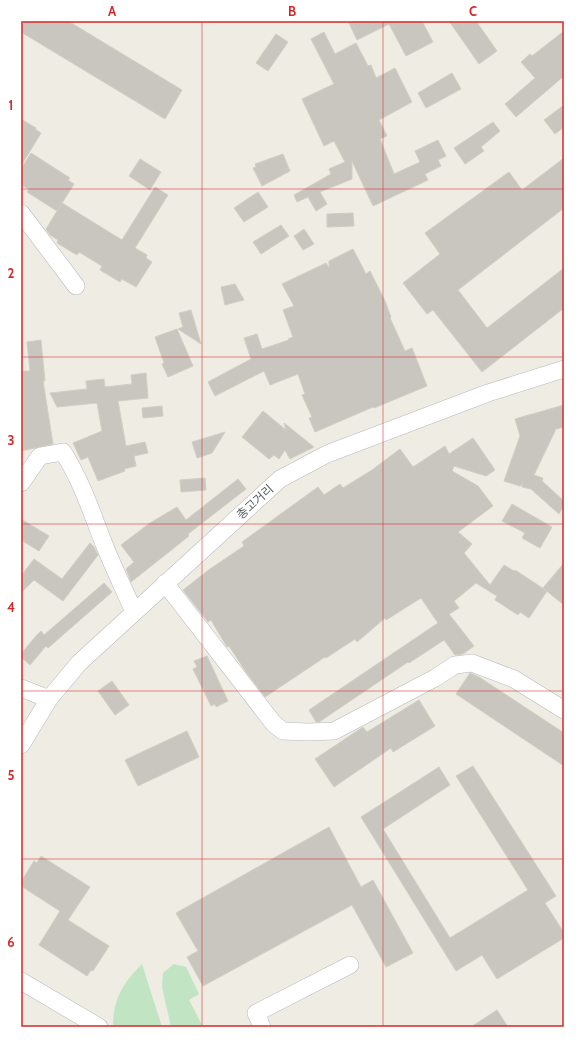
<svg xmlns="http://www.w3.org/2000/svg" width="585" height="1048" font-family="Cabin,'Noto Sans KR',sans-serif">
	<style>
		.green { fill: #c1e4c2 }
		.building { fill: #c9c6c0; stroke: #d2cec2 }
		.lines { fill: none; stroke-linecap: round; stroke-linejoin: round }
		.minor-casing { stroke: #b6b9bd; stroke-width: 18 }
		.minor { stroke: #fff; stroke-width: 17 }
		.grid { fill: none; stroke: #d62828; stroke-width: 1; stroke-opacity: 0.55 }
		.labels { text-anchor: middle; stroke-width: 4; stroke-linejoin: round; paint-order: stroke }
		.street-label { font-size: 12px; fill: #5c5f63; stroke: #fff }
		.neatline { fill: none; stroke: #d62828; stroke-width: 1.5 }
		.grid-label { font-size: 13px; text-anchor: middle; font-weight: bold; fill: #d62828 }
	</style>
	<rect width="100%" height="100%" fill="#eeece3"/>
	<!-- green -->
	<path class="green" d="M142 964 162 1027H116L113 1024C114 998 123 983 142 964Z
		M174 964 186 967 199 994 189 1000 203 1027H171L162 987 163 973Z"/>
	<!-- building -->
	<path class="building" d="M25 21H68L182 90 165 119 21 32V27Z
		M348 21H422L433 42 406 56 389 24 357 40Z
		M449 21H476L497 51 479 64Z
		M564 31V76L516 117 505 104 535 78 521 62 530 54 532 56Z
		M324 32 335 54 356 43 368 66 371 65 376 78 395 68 412 102 379 120 387 136 380 139 394 174 420 162 415 151 438 140 446 156 438 160 441 166 425 174 428 180 373 206 352 161V179L320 192 327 204 316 211 308 197 297 202 294 195 331 174 329 169 345 162 334 141 324 146 302 99 334 84 311 39Z
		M276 34 288 42 268 71 256 63Z
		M452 73 461 89 426 108 418 93Z
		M564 105V127L555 134 544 120Z
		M21 119 36 128 35 129 41 133 21 166Z
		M493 122 500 131 481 147 484 151 465 164 454 148Z
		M31 153 70 178 68 180 74 184 57 211 27 192 29 189 21 185V169Z
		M283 154 290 171 262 186 253 168 256 167 255 164Z
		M564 158V208L458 290 487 328 564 268V308L482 372 433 310 427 314 403 283 440 254 425 233 509 172 522 190Z
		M140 159 161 172 150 190 129 176Z
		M155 187 168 195 135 248 147 255 146 258 152 262 136 287 122 279 120 282 100 270 102 266 79 252 77 255 57 243 58 240 50 235 46 229 62 203 122 240Z
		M258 192 268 207 244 222 234 208Z
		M353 213 354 226 327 227V214Z
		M281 225 289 236 261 254 253 242Z
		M304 229 314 244 303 250 294 236Z
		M353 249 366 274 370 271 385 301 391 317 390 318 405 351 412 348 427 386 374 408 373 407 315 432 309 418 312 417 302 395 305 394 298 374 270 385 264 371 215 396 208 382 251 359 244 338 257 334 262 349 289 340 288 339 293 337 283 310 294 306 282 284 326 263 329 268V261Z
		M235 284 244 300 225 305 221 287Z
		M191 310 201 344 178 329 183 327 179 313Z
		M177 329 193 366 168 377 162 364 164 363 155 337Z
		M41 340 45 381H43L53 444 21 451V371H30L27 342Z
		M146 373 148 398 118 401 126 446 145 442 148 453 134 456 136 466 124 469 125 471 98 481 88 457 81 460 73 443 102 431 97 403 57 407 50 393 87 389 86 381 104 379 105 387 132 384 131 375Z
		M564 405V427L556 429 534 475 543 478 542 481 564 501V505L559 514 531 489 522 487 523 484 520 486 504 481 520 436 515 419Z
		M162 406 163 416 143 418 142 408Z
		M263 411 286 430 284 423 314 447 290 459 285 450 279 459 274 455 269 459 242 437Z
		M225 432 212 453 197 458 192 442Z
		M473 438 495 470 486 476 454 466 452 471 478 486 493 506 458 532 472 544 464 553 490 585 504 565 514 571 515 570 547 591 529 618 520 612 518 615 495 600 497 596 476 583 454 601 459 608 449 614 474 646 463 654 455 655 444 640 409 663 408 662 319 722H316L309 710 438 623 421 598 386 620 385 618 357 642 355 639 326 658 325 657 265 697 246 672 229 646 227 647 211 620 208 622 183 590 210 569 244 546 242 542 318 487 324 495 340 484 343 488 372 470 400 449 413 467 445 446 449 454Z
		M205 478 206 490 181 492 180 480Z
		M238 479 246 489 188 534 189 536 131 582 126 569 134 562 121 545 150 523 177 507 186 520Z
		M512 504 552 527 540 548 522 538 525 533 502 521Z
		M21 519 49 536 39 551 21 540Z
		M90 543 94 547 98 555 63 601 34 580 21 593V576L34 559 62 579Z
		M564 563V605L543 588Z
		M104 583 112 592 48 648 46 646 30 665 21 657V654L36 636 41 631 44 635Z
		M207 656 228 701 216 707 215 704 211 706 193 669 197 667 194 661Z
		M470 673 479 677 564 733V766L456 694Z
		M112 681 129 705 115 715 98 691Z
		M419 700 435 726 393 752 391 748 334 787 315 759 363 727 367 732Z
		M187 731 199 757 138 786 125 760Z
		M473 766 556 896 545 903 564 933V938L497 979 482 955 456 971 361 817 439 767 450 785 383 829 450 938 528 890 456 776Z
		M329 827 361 887 373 880 413 953 386 967 352 905 203 986 187 957 198 951 176 913Z
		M41 856 90 887 68 920 109 946 93 971 91 970 87 976 39 945 60 911 21 886V882L34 861 37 863Z
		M497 1010 508 1027H471Z"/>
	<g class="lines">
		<!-- minor casing -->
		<g class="minor-casing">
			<path id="minor" d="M21 213 76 286
				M21 483 40 456 63 452C82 482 91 511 104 544 113 567 124 589 134 612
				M165 583 274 724 283 731 308 732 334 731 435 678 455 665 472 663 514 679 564 710
				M21 688 49 699
				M21 745 49 699 79 663 280 479 327 454 488 393 564 369
				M21 981 99 1027
				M262 1027 256 1013 350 965"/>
		</g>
		<!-- minor -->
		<use href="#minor" class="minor"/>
	</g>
	<!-- grid -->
	<path class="grid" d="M202 21V1027M383 21V1027M21 189H564M21 357H564M21 524H564M21 691H564M21 859H564"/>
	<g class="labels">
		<!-- street labels -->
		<g class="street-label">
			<text transform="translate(255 502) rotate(-42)" y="4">총고거리</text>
		</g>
	</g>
	<!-- border -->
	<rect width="585" height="1048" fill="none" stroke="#ffffff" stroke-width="44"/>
	<rect x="22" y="22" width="541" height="1004" class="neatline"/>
	<g class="grid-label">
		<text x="112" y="16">A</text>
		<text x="292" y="16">B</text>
		<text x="473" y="16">C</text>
		<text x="11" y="110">1</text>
		<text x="11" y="278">2</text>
		<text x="11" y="445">3</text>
		<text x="11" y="612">4</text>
		<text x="11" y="780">5</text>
		<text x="11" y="947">6</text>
	</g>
</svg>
